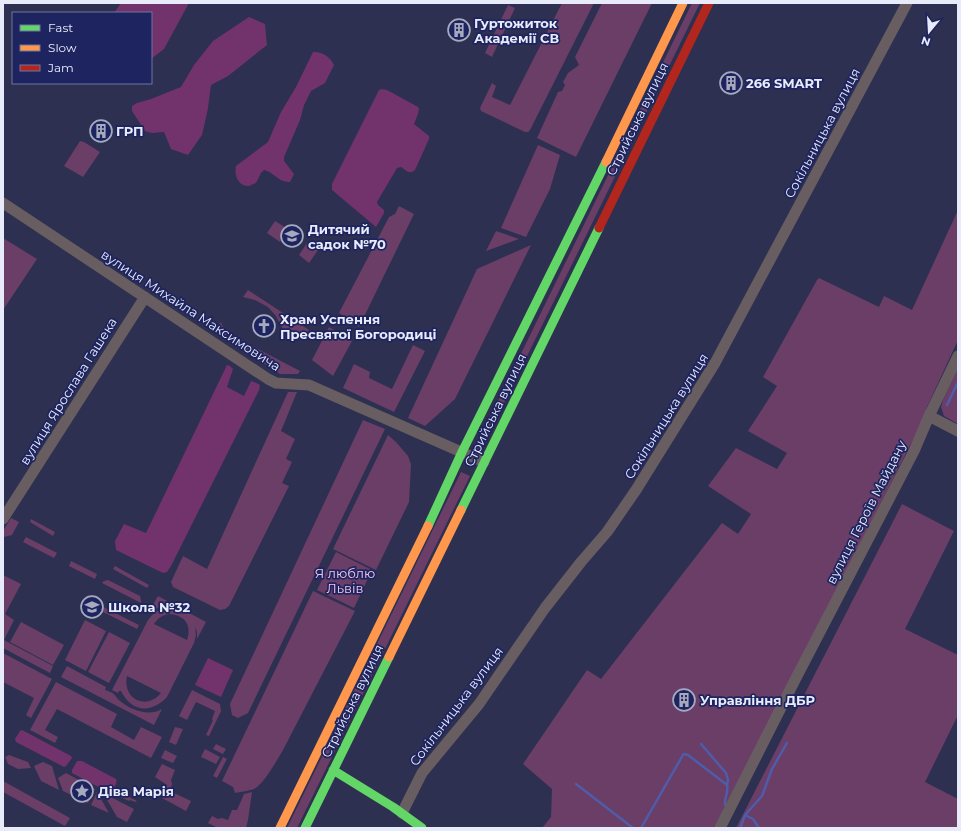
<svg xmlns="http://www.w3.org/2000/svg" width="961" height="831" font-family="Montserrat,sans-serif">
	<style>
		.green { fill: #6a3e67; fill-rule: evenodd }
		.forest { fill: #72336d }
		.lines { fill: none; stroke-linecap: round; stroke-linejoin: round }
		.stream { stroke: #4f5caa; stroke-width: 2.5 }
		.street { stroke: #685e61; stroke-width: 11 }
		.fast { stroke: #63d668; stroke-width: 9 }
		.slow { stroke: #ff974d; stroke-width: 9 }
		.jam { stroke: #b3261e; stroke-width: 9 }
		.labels { text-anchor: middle; stroke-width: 3.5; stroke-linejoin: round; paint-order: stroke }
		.poi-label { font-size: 13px; font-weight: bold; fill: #e7ebfa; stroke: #1e245f; text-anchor: start }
		.street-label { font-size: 13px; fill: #e7ebfa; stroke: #1e245f }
		.park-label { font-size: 13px; fill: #f3c8ea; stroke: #1e245f }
	</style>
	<rect width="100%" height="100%" fill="#2d3050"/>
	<!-- green -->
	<path class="green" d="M562 3H594L530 130 528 132H525L481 111 480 108 492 83 496 86 492 97 510 105Z
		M602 3H652L576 157 537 138 558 92 562 91 565 85 563 82 568 73 579 65 575 57Z
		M692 3H700L482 448 477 449 476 446Z
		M508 5 515 8 492 57 485 53Z
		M80 141 84 142 100 152 83 177 64 166Z
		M538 145 560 155 550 189 526 237 501 228Z
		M399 206 414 214 359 327 339 313 389 217 395 214Z
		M958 210V340L926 409 928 410 716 828H542L551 817 552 789 523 764 587 670 601 679 722 523 738 534 751 514 708 486 736 448 777 469 787 453 748 431 777 386 763 377 817 280 819 278 879 307 884 296 912 310Z
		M275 221 288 229 280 242 267 233Z
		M496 231 519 239 486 251Z
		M3 238 37 259 3 310Z
		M307 243 318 250 309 263 299 255Z
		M531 245 455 399 425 426 408 418 477 269Z
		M248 290 309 330 303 340 283 329 276 316 268 307 255 300 243 297Z
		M221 322 222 325 226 331 241 342 256 348 300 371 298 374H280L215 331Z
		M329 327 352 341 333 376 312 360Z
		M413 345 425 351 394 412 343 388 354 364 370 372 369 378 392 389Z
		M958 368V424L944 416 941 407 943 400Z
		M288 392H297L281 431 295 439 286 459 292 462 282 483 289 486 229 606 225 609 220 610 173 587 171 582 183 556 207 569Z
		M363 420 385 429 248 713 238 718 232 715 230 704Z
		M388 435 396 442 408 456 411 464 409 502 376 570 333 549Z
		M461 472 470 476 297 828H287Z
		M902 504 954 531 905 629 958 655V715L925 782 958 799V828H736Z
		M11 518 19 522 12 535 4 537 3 538V531Z
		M31 519 55 532 53 536 30 522Z
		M26 537 57 553 54 558 23 542Z
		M336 552 372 570 354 608 317 590Z
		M71 561 97 574 95 579 69 566Z
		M115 566 149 585 147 588 113 569Z
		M3 575 21 584 5 614 14 620 4 640 53 666 50 673 3 648Z
		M108 580 140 596 141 601V603L102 583 104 581Z
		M313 591 355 611 283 750C277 760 264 784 254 789 248 791 240 792 235 793L233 787 222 781Z
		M158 596 206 622 197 639V632L195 627 196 635 194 643 167 697C151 714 131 712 121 691H119L118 693 112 690 148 620C157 608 164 607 178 608 165 602 159 607 148 614ZM169 614C185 615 192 625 187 640L154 624C158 618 162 615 169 614ZM127 676 161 693C146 711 122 699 127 676Z
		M95 603 139 625 137 629 93 607Z
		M85 620 106 631 86 671 65 660Z
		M21 622 64 645 53 665 10 642Z
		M109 632 130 643 109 683 88 672Z
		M3 653 52 679 31 718 26 715 34 698 3 682Z
		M67 666 106 687 105 690C108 691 112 692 114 694 116 696 117 699 120 701 131 710 149 717 162 709L154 725 61 677Z
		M56 682 117 714 111 727 134 740 141 727 162 737 151 758 57 709 45 730 58 737 55 743 30 730Z
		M192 690 220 704 221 711 209 736 206 735 213 720 212 719 215 711 196 702 187 720 179 716Z
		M175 727 183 729 176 745 169 742Z
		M216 744 226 749 223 754 213 749Z
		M205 749 220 757 216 764 201 757Z
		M165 750 177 756 173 763 161 758Z
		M9 755 28 762 31 768 18 769 8 764 5 757Z
		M223 757 227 759 217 778 213 776Z
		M43 762 52 766 59 790 41 781 34 766Z
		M162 764 175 770 171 780 172 784 170 791 191 801 186 811 162 798 167 785 155 777Z
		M66 773 95 789 93 793C88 790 86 784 79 785L77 788 76 792 78 795C82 797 85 795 89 797L90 799 88 803 63 791 58 778Z
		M3 781 70 818 65 826 3 792Z
		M114 789 135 800 137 801 135 802 130 800 129 801 112 793Z
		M97 792 109 813 91 805Z
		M252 792 248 820 246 828H218L208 823 212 816 218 819 222 818 228 820 232 810H237L244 794Z
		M103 793 134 809 127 822 117 817Z"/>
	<!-- forest -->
	<path class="forest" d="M121 3H189L164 49 151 59V13H114Z
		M249 17 265 24 267 45 228 76 211 85 208 108 202 135 188 155 171 149 164 132 152 133 145 131 132 111V106L137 103 151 99 181 87 194 65 213 41Z
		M313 52C321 51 331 57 334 65L325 83 311 91 304 105 300 120 284 157V161L294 174 290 182C279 183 274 172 264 170L261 173 256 183C253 184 251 185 249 186 238 187 234 175 236 166L268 142 281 112 296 87Z
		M382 89 387 90 418 107 419 109 418 114 414 124 429 136V139L415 170 412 172H408L401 167 397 168 377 202 378 205 384 210V213L376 227 332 190V184L379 90Z
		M227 365 230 366 233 369 227 387 244 396 251 381 254 382 260 385 259 390 171 566 167 572 163 573 116 550 115 541 124 524 146 533Z
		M208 658 233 670 221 697 195 685Z
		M22 730 71 756 72 758 66 766 64 767 16 742 15 739 20 731Z
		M82 761 116 779C118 783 114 787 112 791L108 792 72 773V770L77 761Z"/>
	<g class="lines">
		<!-- stream -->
		<path class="stream" d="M947 405 958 382
			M701 744 726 773 728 780 727 785
			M576 784 633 828
			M745 815 753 819 759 828
			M641 828 683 755 684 754 688 755 727 785C729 792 724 798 725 805L726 806
			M741 828V826L745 815 762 796 772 769 787 743"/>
		<!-- street -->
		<path class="street" d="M3 203 268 379 276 383 309 385 484 462
			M929 416 958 431
			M3 519 145 297
			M402 813 422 773 479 704 545 608 581 562 607 532 636 490 715 363 907 3
			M720 828 796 678 914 451 929 416 958 356"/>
		<!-- fast -->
		<path class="fast" d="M461 510 599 228
			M428 526 462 452 606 162
			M333 770 393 807 422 828
			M305 828 389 657"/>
		<!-- slow -->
		<path class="slow" d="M606 162 683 3
			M389 657 461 510
			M280 828 428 526"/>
		<!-- jam -->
		<path class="jam" d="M599 228 709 3"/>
	</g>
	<!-- icons -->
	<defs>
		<g id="building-ring" transform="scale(1.15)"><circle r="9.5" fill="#1e245f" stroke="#a6aabe" stroke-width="1.5"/><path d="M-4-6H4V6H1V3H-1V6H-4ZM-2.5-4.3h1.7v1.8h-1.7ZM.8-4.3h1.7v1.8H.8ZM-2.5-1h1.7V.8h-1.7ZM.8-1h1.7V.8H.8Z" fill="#a6aabe"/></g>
		<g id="school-ring" transform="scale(1.15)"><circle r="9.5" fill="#1e245f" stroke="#a6aabe" stroke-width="1.5"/><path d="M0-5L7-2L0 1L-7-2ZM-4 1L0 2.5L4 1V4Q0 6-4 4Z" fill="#a6aabe"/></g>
		<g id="church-ring" transform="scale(1.15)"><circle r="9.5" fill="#1e245f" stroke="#a6aabe" stroke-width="1.5"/><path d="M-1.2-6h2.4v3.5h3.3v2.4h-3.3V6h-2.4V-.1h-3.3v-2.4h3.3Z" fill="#a6aabe"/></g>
		<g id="sight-ring" transform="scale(1.15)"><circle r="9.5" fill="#1e245f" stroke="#a6aabe" stroke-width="1.5"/><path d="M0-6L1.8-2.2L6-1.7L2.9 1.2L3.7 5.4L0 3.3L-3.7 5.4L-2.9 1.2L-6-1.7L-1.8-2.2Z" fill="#a6aabe"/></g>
	</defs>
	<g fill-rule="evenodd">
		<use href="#building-ring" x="459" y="30"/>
		<use href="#building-ring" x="731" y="83"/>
		<use href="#building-ring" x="101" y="131"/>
		<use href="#school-ring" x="292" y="236"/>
		<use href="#church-ring" x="264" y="326"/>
		<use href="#school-ring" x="92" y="607"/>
		<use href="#building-ring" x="684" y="700"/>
		<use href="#sight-ring" x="82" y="791"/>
	</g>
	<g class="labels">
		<!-- poi labels -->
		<g class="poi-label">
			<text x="474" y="28">Гуртожиток<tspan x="474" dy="15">Академії СВ</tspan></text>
			<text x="746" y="88">266 SMART</text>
			<text x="116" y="136">ГРП</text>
			<text x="308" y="234">Дитячий<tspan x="308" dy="15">садок №70</tspan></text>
			<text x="280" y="324">Храм Успення<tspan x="280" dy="15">Пресвятої Богородиці</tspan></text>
			<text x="108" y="612">Школа №32</text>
			<text x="700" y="705">Управління ДБР</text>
			<text x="98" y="796">Діва Марія</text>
		</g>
		<!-- street labels -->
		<g class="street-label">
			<text transform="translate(637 119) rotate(-64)" y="5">Стрийська вулиця</text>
			<text transform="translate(822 133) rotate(-62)" y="5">Сокільницька вулиця</text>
			<text transform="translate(191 310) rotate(33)" y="5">вулиця Михайла Максимовича</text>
			<text transform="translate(68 391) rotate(-58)" y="5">вулиця Ярослава Гашека</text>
			<text transform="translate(495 410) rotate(-64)" y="5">Стрийська вулиця</text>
			<text transform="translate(666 416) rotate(-58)" y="5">Сокільницька вулиця</text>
			<text transform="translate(866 512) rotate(-63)" y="5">вулиця Героїв Майдану</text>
			<text transform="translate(352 701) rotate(-64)" y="5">Стрийська вулиця</text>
			<text transform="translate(456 706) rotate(-53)" y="5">Сокільницька вулиця</text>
		</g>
		<!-- park labels -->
		<g class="park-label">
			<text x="345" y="578">Я люблю<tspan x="345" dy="15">Львів</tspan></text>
		</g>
	</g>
	<!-- border -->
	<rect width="961" height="831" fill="none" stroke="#e7ebfa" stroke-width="8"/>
	<!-- legend -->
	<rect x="12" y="12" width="140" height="72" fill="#1e245f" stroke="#6e749d"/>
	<rect x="20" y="25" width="20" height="6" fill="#63d668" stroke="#6e749d"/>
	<text x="48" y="32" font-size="12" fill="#e7ebfa">Fast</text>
	<rect x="20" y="45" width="20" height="6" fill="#ff974d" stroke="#6e749d"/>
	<text x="48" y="52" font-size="12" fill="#e7ebfa">Slow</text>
	<rect x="20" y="65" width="20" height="6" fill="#b3261e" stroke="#6e749d"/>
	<text x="48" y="72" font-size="12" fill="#e7ebfa">Jam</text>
	<!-- north arrow -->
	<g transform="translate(929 32) rotate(198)" stroke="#1e245f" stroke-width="3" paint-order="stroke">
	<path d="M0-3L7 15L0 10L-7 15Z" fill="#e7ebfa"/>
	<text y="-6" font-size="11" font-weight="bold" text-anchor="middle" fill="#e7ebfa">N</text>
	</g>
</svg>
